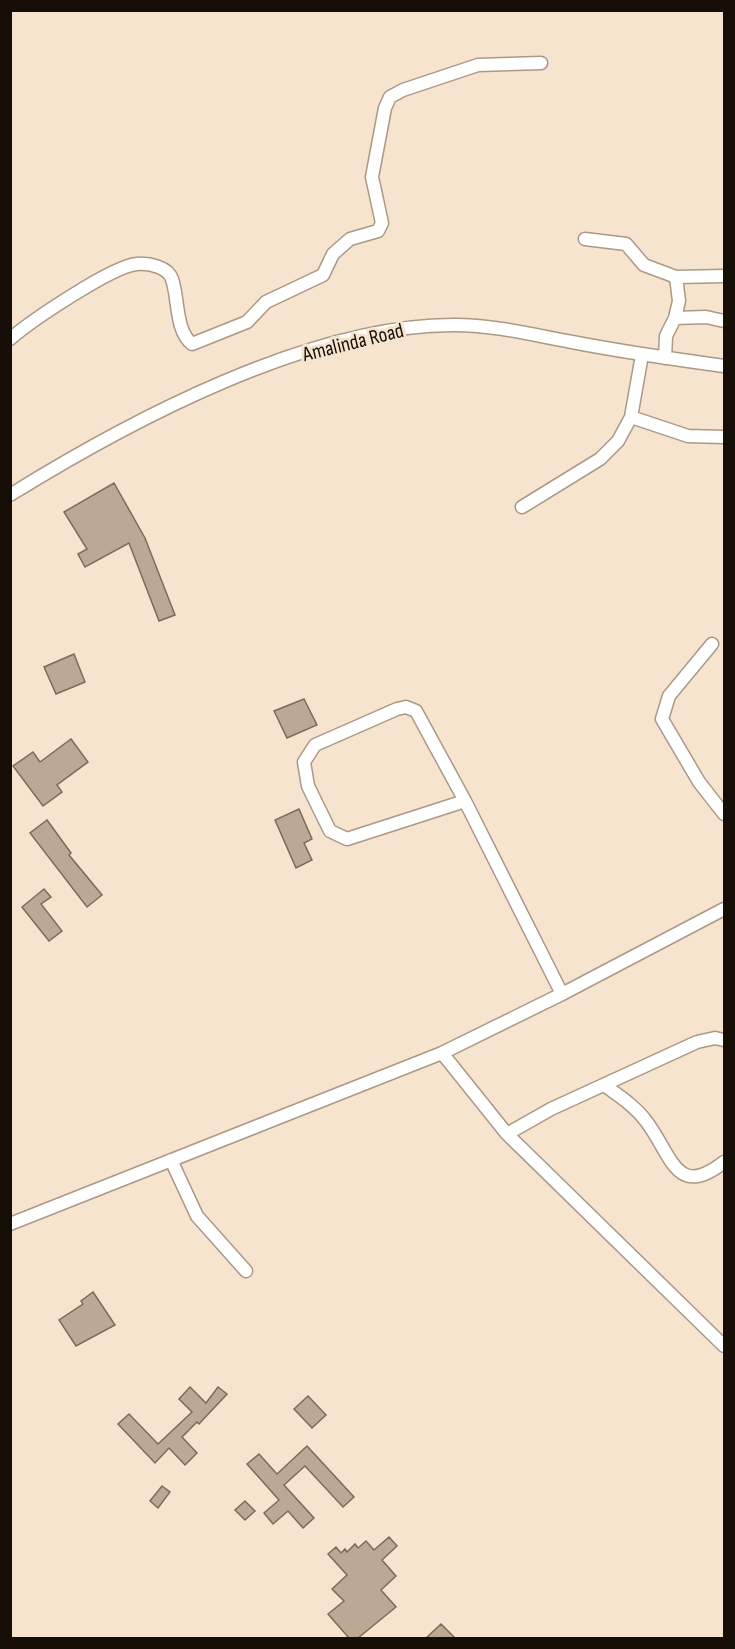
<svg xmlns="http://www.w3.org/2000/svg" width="735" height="1649" font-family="'Sofia Sans Condensed',sans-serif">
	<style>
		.building { fill: #bba996; stroke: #7c6b59; stroke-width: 1.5 }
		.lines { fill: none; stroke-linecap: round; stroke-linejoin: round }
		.minor-casing { stroke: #aa9986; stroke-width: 15 }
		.minor { stroke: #fff; stroke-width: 12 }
		.labels { text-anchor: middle; stroke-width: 6; stroke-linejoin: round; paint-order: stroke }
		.street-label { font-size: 21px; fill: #150f08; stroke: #f7e4cf }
	</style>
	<rect width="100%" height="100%" fill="#f7e4cf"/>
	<!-- building -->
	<path class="building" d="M114 483 145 538 175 615 159 621 129 543 85 567 78 554 87 549 64 512Z
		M74 654 85 682 56 694 44 667Z
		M304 699 317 725 287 738 274 711Z
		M71 739 88 762 57 785 62 792 43 806 13 766 33 752 40 762Z
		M299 809 312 839 304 843 312 860 296 868 275 820Z
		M47 820 71 853 69 855 102 895 87 907 30 833Z
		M44 889 51 897 41 904 62 931 49 941 22 907Z
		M93 1292 115 1325 76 1346 59 1320 83 1304 81 1301Z
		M190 1387 206 1403 218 1387 227 1394 199 1424 197 1422 182 1437 197 1453 185 1465 169 1448 155 1463 118 1424 129 1414 158 1444 192 1412 179 1399Z
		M308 1396 326 1415 312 1428 294 1409Z
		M307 1446 354 1497 343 1507 305 1466 284 1485 314 1518 303 1528 288 1511 273 1524 264 1513 279 1500 247 1464 259 1454 277 1474Z
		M162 1486 170 1492 158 1508 150 1501Z
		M245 1501 255 1511 245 1520 235 1510Z
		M389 1537 397 1546 382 1560 396 1576 381 1590 396 1607 358 1638H349L328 1614 344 1601 332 1589 347 1575 328 1554 336 1547 341 1553 345 1549 347 1552 355 1544 358 1548 366 1541 374 1550Z
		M441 1624 455 1638H426Z"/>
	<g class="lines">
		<!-- minor casing -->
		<g class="minor-casing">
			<path id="minor" d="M585 239 626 244 644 265 676 277
				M675 318 706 317 724 321
				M10 339C31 321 112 266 137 264 149 263 168 267 172 279 179 300 175 330 192 344L247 322 266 302 323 275 333 254 350 239 378 231 382 223 372 177 385 108 390 97 403 90 478 65 541 63
				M665 358 666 336 675 318 679 301 676 277 724 276
				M631 417 688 436 724 437
				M10 495C131 420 312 324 455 325 494 325 534 335 572 342 623 352 673 359 724 366
				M522 507 600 459 618 441 631 417 642 355
				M712 644 669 696 662 719 699 782 724 814
				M465 801 347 839 330 831 308 786 304 762 315 745 397 709 406 707 416 711 465 801 562 994
				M442 1053 507 1134 724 1346
				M604 1085C619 1096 635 1106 646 1121 672 1155 676 1200 724 1162
				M507 1134 551 1109 697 1042 715 1038 724 1040
				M171 1160 197 1216 246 1271
				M10 1224 442 1053 562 994 724 909"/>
		</g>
		<!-- minor -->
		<use href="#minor" class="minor"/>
	</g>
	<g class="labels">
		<!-- street labels -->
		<g class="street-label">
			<text transform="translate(353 342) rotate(-14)" y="7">Amalinda Road</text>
		</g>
	</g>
	<!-- border -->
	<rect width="735" height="1649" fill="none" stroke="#150f08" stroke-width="24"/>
</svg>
